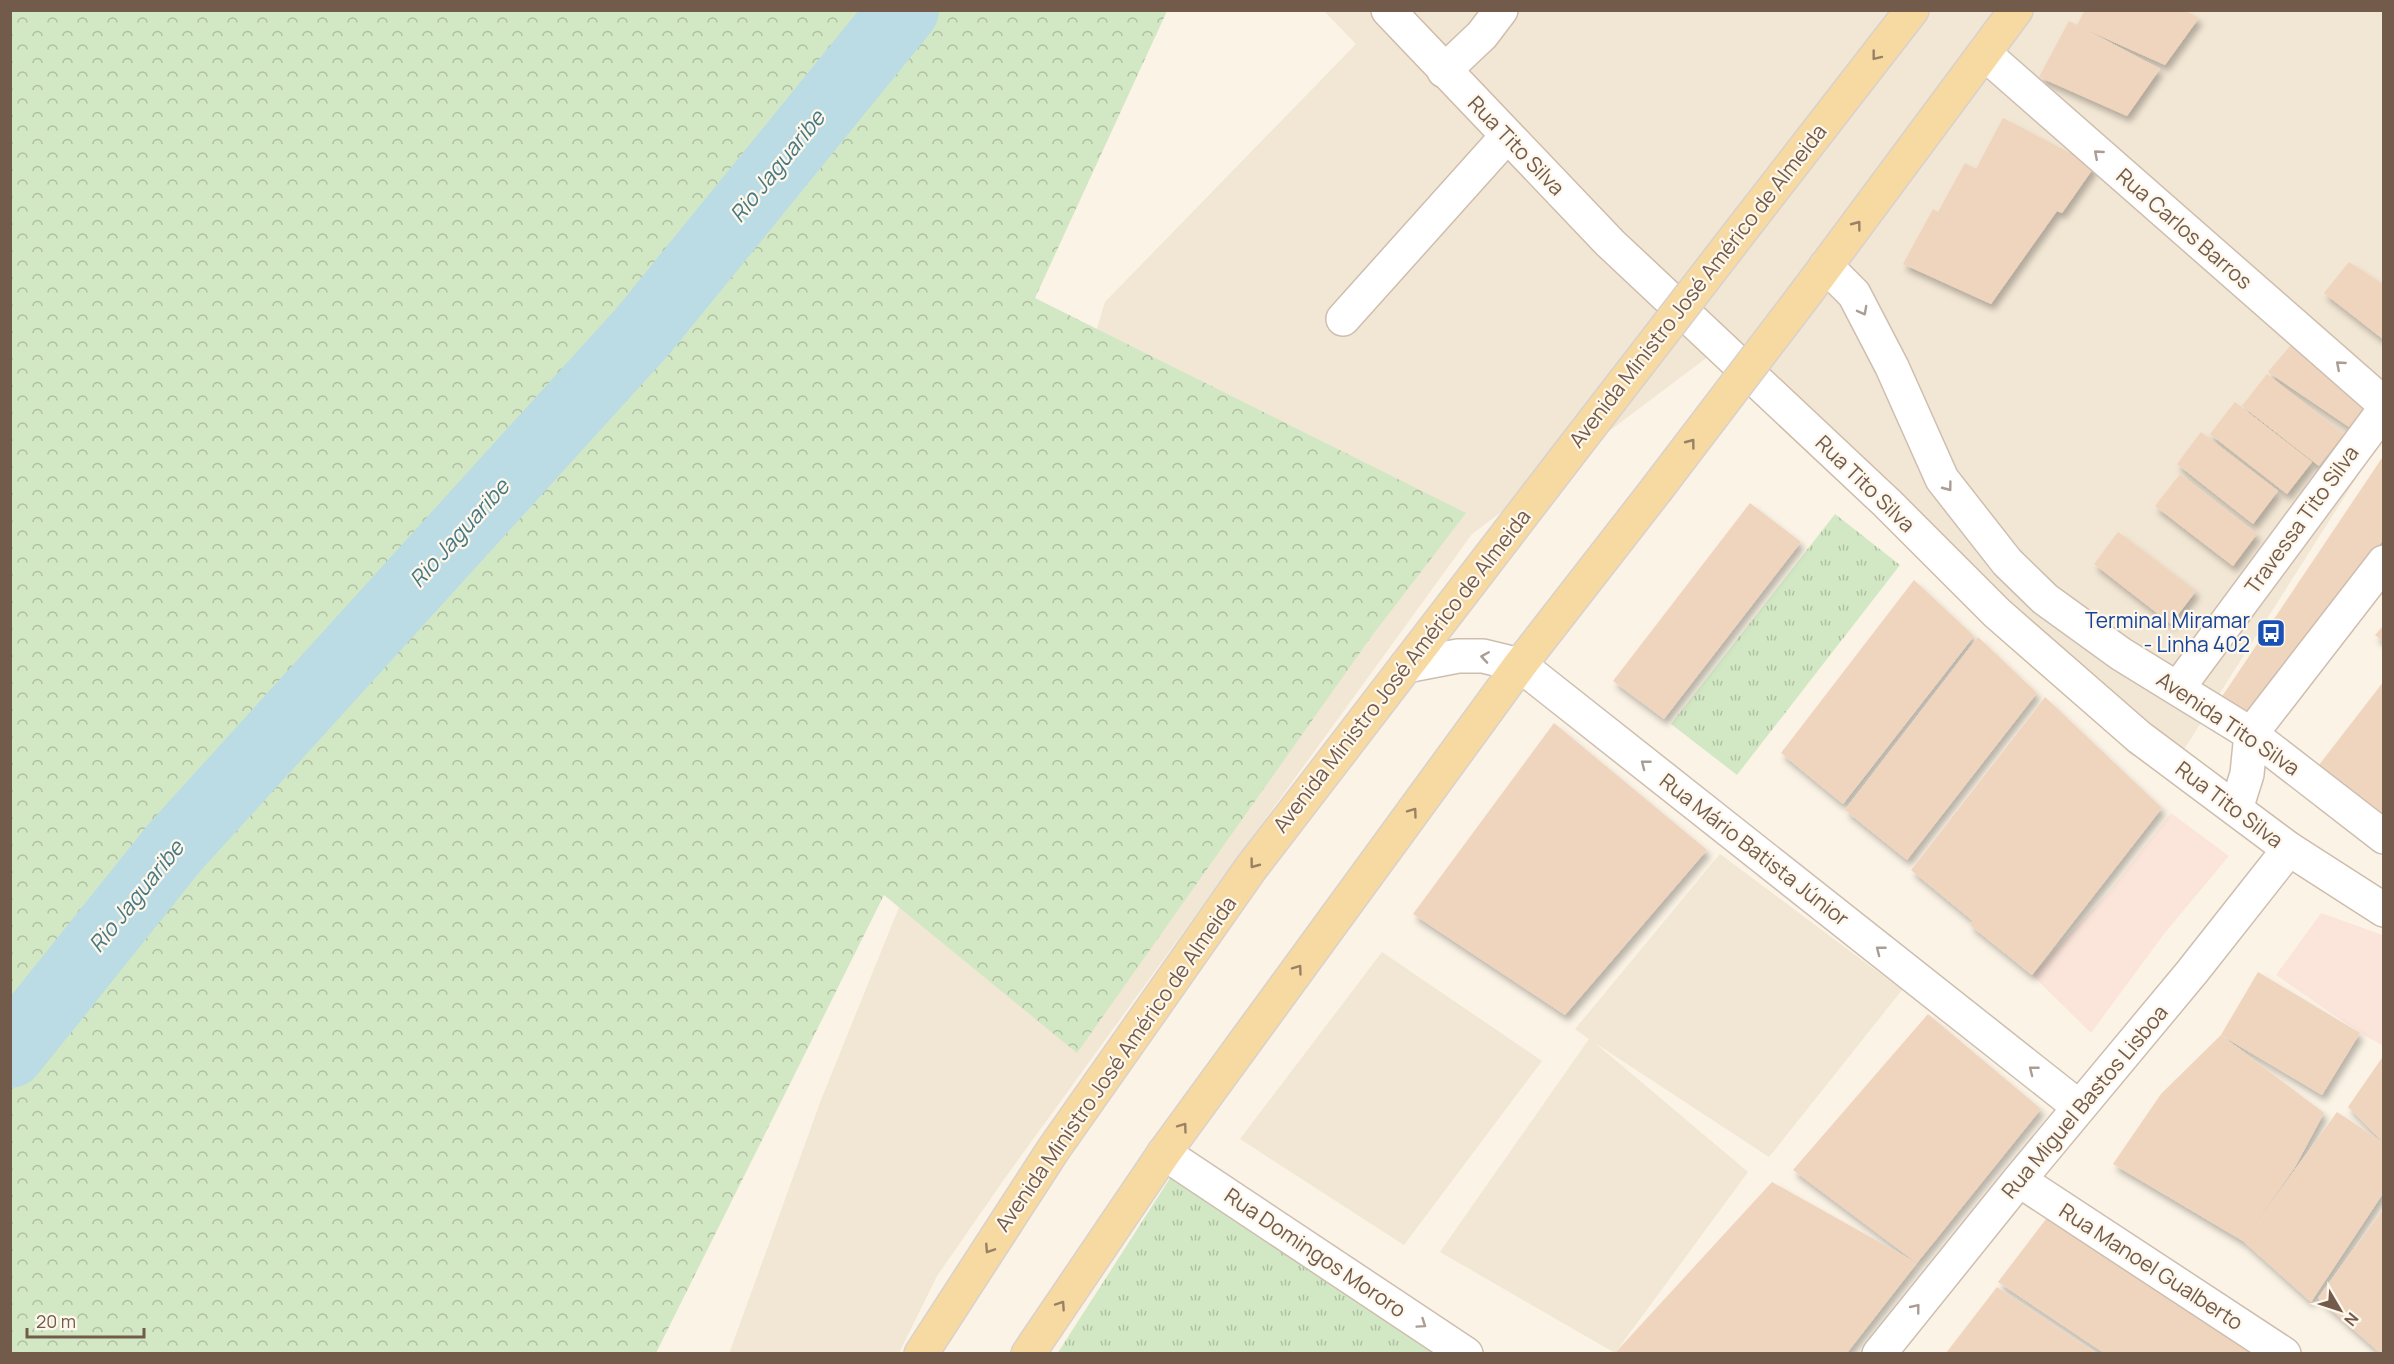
<svg xmlns="http://www.w3.org/2000/svg" width="2394" height="1364" font-family="Manrope,sans-serif">
	<style>
		.residential { fill: #f2e6d4 }
		.commercial { fill: #fbe5da }
		.grass { fill: url(#grass-tufts) }
		.forest { fill: url(#forest-crowns) }
		.lines { fill: none; stroke-linecap: round; stroke-linejoin: round }
		.river { stroke: #bbdce4; stroke-width: 70 }
		.building { fill: #efd4be; filter: url(#shadow) }
		.minor-casing { stroke: #cebeaf; stroke-width: 36 }
		.secondary-casing { stroke: #cfbcaa; stroke-width: 36 }
		.primary-casing { stroke: #d8d1cd; stroke-width: 36 }
		.minor { stroke: #fff; stroke-width: 33 }
		.secondary { stroke: #fff; stroke-width: 33 }
		.primary { stroke: #f6daa1; stroke-width: 33 }
		.primary-bridge-casing { stroke: #d8d1cd; stroke-width: 36; stroke-linecap: butt }
		.primary-bridge { stroke: #f6daa1; stroke-width: 33 }
		.oneway { stroke: #9a8166 }
		.oneway2 { stroke: #ab9d94 }
		.labels { text-anchor: middle; stroke-width: 4.5; stroke-linejoin: round; paint-order: stroke }
		.street-label { font-size: 21px; fill: #735b4c; stroke: #fef7eb }
		.transit-label { font-size: 21px; fill: #164399; stroke: #fef7eb; text-anchor: end }
		.water-label { font-size: 22px; font-style: italic; fill: #477985; stroke: #fef7eb }
	</style>
	<defs>
		<pattern id="grass-tufts" width="24" height="20" patternUnits="userSpaceOnUse" patternTransform="scale(1.5)"><rect width="24" height="20" fill="#d2e8c4"/><path d="M3 7l-1-3M5 7V3M7 7l1-3M15 17l-1-3M17 17v-4M19 17l1-3" fill="none" stroke="#afbfa1"/></pattern>
		<pattern id="forest-crowns" width="20" height="18" patternUnits="userSpaceOnUse" patternTransform="scale(1.5)"><rect width="20" height="18" fill="#d2e8c4"/><path d="M2 6a3 3 0 1 1 6 0M12 15a3 3 0 1 1 6 0" fill="none" stroke="#afbfa1"/></pattern>
		<filter id="shadow"><feDropShadow dx="3.5" dy="6" stdDeviation="3" flood-color="#0004"/></filter>
	</defs>
	<rect width="100%" height="100%" fill="#fbf3e5"/>
	<!-- residential -->
	<path class="residential" d="M1324 11H2383V436L2171 770 2131 755 1713 353 1472 534 1005 1178 937 1276 899 1353 729 1354 821 1100 989 685 1105 302 1356 44Z
		M1720 854 1902 990 1769 1157 1595 1043 1748 1172 1615 1353 1440 1252 1589 1039 1575 1029Z
		M1382 952 1542 1061 1404 1245 1240 1139Z"/>
	<!-- commercial -->
	<path class="commercial" d="M2171 813 2229 856 2164 934 2091 1033 2032 975 2108 893Z
		M2321 913 2383 935V1042L2382 1045 2360 1033 2276 975Z"/>
	<!-- grass -->
	<path class="grass" d="M1835 514 1900 565 1737 775 1671 724Z
		M1172 1175 1435 1353 1057 1354Z"/>
	<!-- forest -->
	<path class="forest" d="M10 11H1167L1035 298 1466 513 1371 637 1077 1053 884 895 656 1353H11Z"/>
	<g class="lines">
		<!-- river -->
		<path class="river" d="M10 1053 174 848 643 331 904 10"/>
	</g>
	<!-- building -->
	<path class="building" d="M2085 10H2184L2199 18 2165 65 2089 31 2160 69 2127 116 2039 77 2069 21 2077 25Z
		M2003 118 2095 166 2062 213 2057 211 1991 304 1903 264 1933 209 1938 212 1965 163 1976 169Z
		M2349 262 2384 285V340L2324 293Z
		M2297 338 2373 399 2349 427 2268 372Z
		M2267 374 2344 434 2319 466 2242 406Z
		M2235 402 2312 462 2287 494 2210 434Z
		M2201 432 2278 491 2253 524 2177 464Z
		M2384 455V539L2249 713 2219 701Z
		M2180 474 2257 534 2233 566 2155 506Z
		M1750 503 1801 542 1664 719 1613 681Z
		M2118 532 2196 591 2171 624 2094 564Z
		M1914 580 1974 636 1843 804 1781 753Z
		M2384 625V642L2375 635Z
		M1978 637 2037 693 1907 860 1845 810Z
		M2384 681V815L2319 765Z
		M2045 697 2162 808 2032 975 1970 925 1973 921 1911 870Z
		M1554 723 1707 850 1565 1015 1413 914Z
		M2258 972 2360 1033 2322 1095 2221 1035Z
		M1928 1014 2041 1109 1917 1263 1793 1170Z
		M2221 1035 2324 1113 2295 1167 2253 1227 2337 1112 2384 1143V1192L2311 1302 2243 1241 2113 1164 2161 1094Z
		M2384 1055V1143L2348 1107Z
		M1772 1182 1917 1263 1847 1353H1615Z
		M2384 1208V1353H2380L2318 1298Z
		M2053 1210 2258 1353H2104L1998 1282Z
		M1997 1287 2096 1353H1946Z"/>
	<g class="lines">
		<!-- minor casing -->
		<g class="minor-casing">
			<path id="minor" d="M1985 54 2384 404
				M1444 71 1482 35 1501 10
				M1826 266 1854 294 1892 367 1942 479 2007 562 2045 599 2121 654 2251 734 2384 837
				M1343 319 1507 136
				M1406 666 1458 656H1483L1520 665 2079 1107
				M2178 688 2384 410
				M2236 809 2247 774 2251 734 2384 562
				M1164 1153 1466 1354
				M2019 1180 2284 1354
				M1879 1354 2019 1180 2192 972 2289 849"/>
		</g>
		<!-- secondary casing -->
		<g class="secondary-casing">
			<path id="secondary" d="M1388 10 1610 243 1887 503 1997 613 2139 737 2289 849 2384 910"/>
		</g>
		<!-- primary casing -->
		<g class="primary-casing">
			<path id="primary" d="M1750 219 1912 10
				M1809 289 2016 10
				M921 1354 1053 1150 1251 868 1571 451
				M1028 1354 1164 1153 1520 665 1656 490"/>
		</g>
		<!-- minor -->
		<use href="#minor" class="minor"/>
		<!-- secondary -->
		<use href="#secondary" class="secondary"/>
		<!-- primary -->
		<use href="#primary" class="primary"/>
		<!-- primary-bridge casing -->
		<g class="primary-bridge-casing">
			<path id="primary-bridge" d="M1571 451 1750 219
				M1656 490 1809 289"/>
		</g>
		<!-- primary-bridge -->
		<use href="#primary-bridge" class="primary-bridge"/>
	</g>
	<!-- one-way arrows -->
	<defs><path id="oneway-chevron" d="M-2-3.5L2.5 0L-2 3.5" fill="none" stroke-width="1.6" stroke-linecap="round" stroke-linejoin="round" transform="scale(1.5)"/></defs>
	<g class="oneway">
		<use href="#oneway-chevron" transform="translate(1876 56) rotate(128)"/>
		<use href="#oneway-chevron" transform="translate(1857 225) rotate(-53)"/>
		<use href="#oneway-chevron" transform="translate(1691 443) rotate(-53)"/>
		<use href="#oneway-chevron" transform="translate(1413 812) rotate(-54)"/>
		<use href="#oneway-chevron" transform="translate(1254 864) rotate(127)"/>
		<use href="#oneway-chevron" transform="translate(1298 969) rotate(-54)"/>
		<use href="#oneway-chevron" transform="translate(1183 1127) rotate(-54)"/>
		<use href="#oneway-chevron" transform="translate(989 1249) rotate(123)"/>
		<use href="#oneway-chevron" transform="translate(1061 1305) rotate(-56)"/>
	</g>
	<g class="oneway2">
		<use href="#oneway-chevron" transform="translate(2098 154) rotate(-139)"/>
		<use href="#oneway-chevron" transform="translate(1863 311) rotate(62)"/>
		<use href="#oneway-chevron" transform="translate(2340 365) rotate(-139)"/>
		<use href="#oneway-chevron" transform="translate(1948 487) rotate(53)"/>
		<use href="#oneway-chevron" transform="translate(1485 657) rotate(-171)"/>
		<use href="#oneway-chevron" transform="translate(1645 764) rotate(-142)"/>
		<use href="#oneway-chevron" transform="translate(1880 950) rotate(-142)"/>
		<use href="#oneway-chevron" transform="translate(2033 1070) rotate(-142)"/>
		<use href="#oneway-chevron" transform="translate(1916 1308) rotate(-51)"/>
		<use href="#oneway-chevron" transform="translate(1422 1324) rotate(34)"/>
	</g>
	<!-- icons -->
	<defs>
		<g id="bus-square" transform="scale(1.5)"><rect x="-9" y="-9" width="18" height="18" rx="4" fill="#1a4fb4" stroke="#fef7eb"/><path d="M-5-6H5V4H4V6H2V4H-2V6H-4V4H-5ZM-3.5-4V0h7V-4ZM-3.5 1.2v1.5H-2V1.2ZM2 1.2v1.5H3.5V1.2Z" fill="#fff"/></g>
	</defs>
	<g fill-rule="evenodd">
		<use href="#bus-square" x="2271" y="633"/>
	</g>
	<g class="labels">
		<!-- street labels -->
		<g class="street-label">
			<text transform="translate(1516 146) rotate(46)" y="7">Rua Tito Silva</text>
			<text transform="translate(2184 229) rotate(41)" y="7">Rua Carlos Barros</text>
			<text transform="translate(1698 286) rotate(-52)" y="7">Avenida Ministro José Américo de Almeida</text>
			<text transform="translate(1865 484) rotate(44)" y="7">Rua Tito Silva</text>
			<text transform="translate(2302 520) rotate(-54)" y="7">Travessa Tito Silva</text>
			<text transform="translate(1402 671) rotate(-52)" y="7">Avenida Ministro José Américo de Almeida</text>
			<text transform="translate(2228 724) rotate(34)" y="7">Avenida Tito Silva</text>
			<text transform="translate(2229 805) rotate(37)" y="7">Rua Tito Silva</text>
			<text transform="translate(1754 850) rotate(38)" y="7">Rua Mário Batista Júnior</text>
			<text transform="translate(1116 1064) rotate(-55)" y="7">Avenida Ministro José Américo de Almeida</text>
			<text transform="translate(2085 1102) rotate(-50)" y="7">Rua Miguel Bastos Lisboa</text>
			<text transform="translate(1315 1253) rotate(34)" y="7">Rua Domingos Mororo</text>
			<text transform="translate(2151 1267) rotate(33)" y="7">Rua Manoel Gualberto</text>
		</g>
		<!-- transit labels -->
		<g class="transit-label">
			<text x="2250" y="628">Terminal Miramar<tspan x="2250" dy="24">- Linha 402</tspan></text>
		</g>
		<!-- water labels -->
		<g class="water-label">
			<text transform="translate(777 166) rotate(-51)" y="8">Rio Jaguaribe</text>
			<text transform="translate(459 533) rotate(-48)" y="8">Rio Jaguaribe</text>
			<text transform="translate(136 896) rotate(-51)" y="8">Rio Jaguaribe</text>
		</g>
	</g>
	<!-- border -->
	<rect width="2394" height="1364" fill="none" stroke="#735b4c" stroke-width="24"/>
	<!-- north arrow -->
	<g transform="translate(2340 1310) rotate(129)" stroke="#fef7eb" stroke-width="4.5" paint-order="stroke">
	<path d="M0-4.5L10 22L0 15L-10 22Z" fill="#735b4c"/>
	<text y="-9" font-size="16" font-weight="bold" text-anchor="middle" fill="#735b4c">N</text>
	</g>
	<!-- scale -->
	<path d="M27 1328v9h117v-9" fill="none" stroke="#735b4c" stroke-width="3"/>
	<text x="36" y="1328" font-size="18" fill="#735b4c" stroke="#fef7eb" stroke-width="4.5" paint-order="stroke">20 m</text>
</svg>
